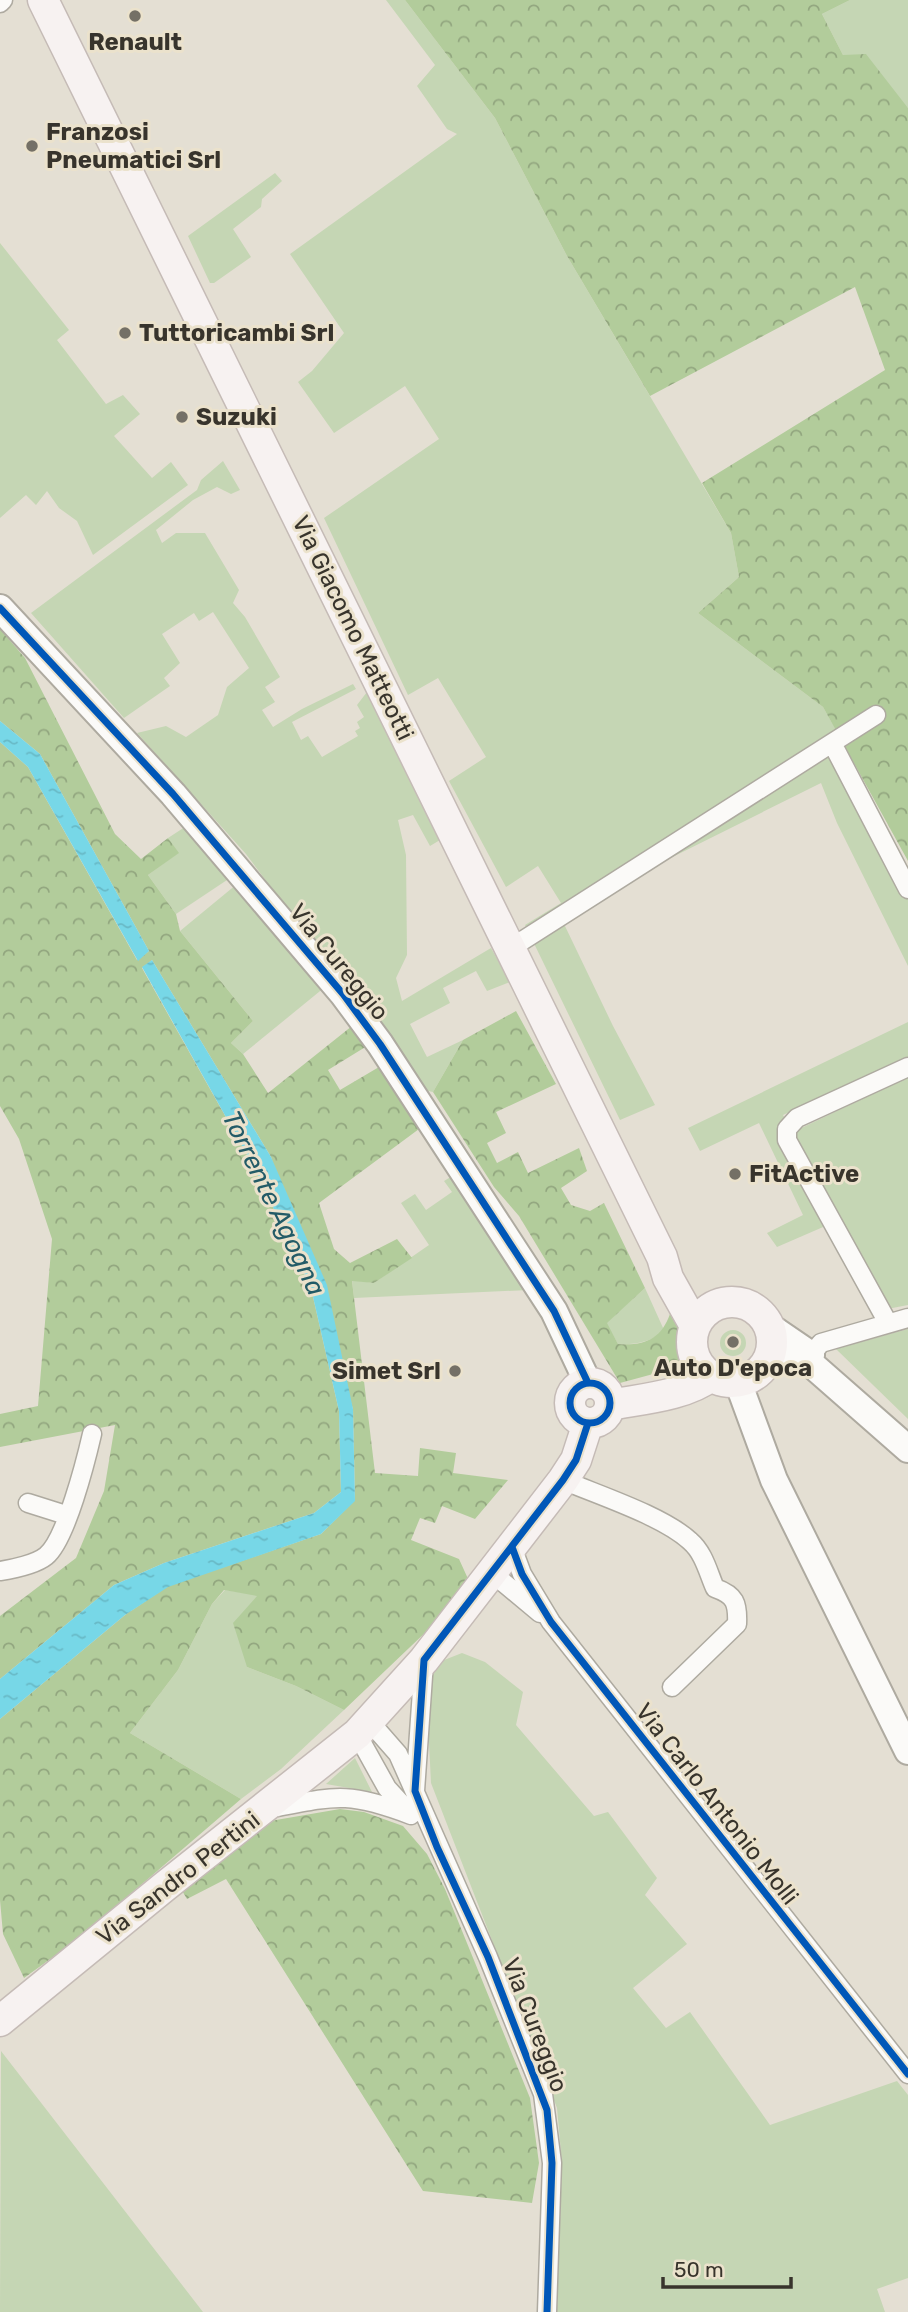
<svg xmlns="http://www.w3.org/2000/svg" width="908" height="2312" font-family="Rubik,sans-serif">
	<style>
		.green { fill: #c5d6b4 }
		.forest { fill: url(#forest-crowns) }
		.water { fill: url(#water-ripples) }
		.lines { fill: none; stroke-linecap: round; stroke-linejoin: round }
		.street-casing { stroke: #aeaaa0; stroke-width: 21 }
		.secondary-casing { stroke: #aeaaa0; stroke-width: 30 }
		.primary-casing { stroke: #c5bbb6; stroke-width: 33 }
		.street { stroke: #fbfaf8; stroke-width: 18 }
		.secondary { stroke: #fbfaf8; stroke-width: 26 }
		.primary { stroke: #f7f2f1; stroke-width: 30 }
		.cycleway-casing { stroke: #ebe2cc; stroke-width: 11 }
		.cycleway { stroke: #0057b8; stroke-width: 7 }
		.poi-dot { fill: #747066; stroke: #ebe2cc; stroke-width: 2.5 }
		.labels { text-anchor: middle; stroke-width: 6; stroke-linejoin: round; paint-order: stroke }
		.poi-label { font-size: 24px; font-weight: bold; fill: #38342c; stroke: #ebe2cc; text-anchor: start }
		.street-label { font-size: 24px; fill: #38342c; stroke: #ebe2cc }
		.water-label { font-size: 26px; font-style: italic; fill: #235b67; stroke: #ebe2cc }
	</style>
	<defs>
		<pattern id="forest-crowns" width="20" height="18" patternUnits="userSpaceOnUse" patternTransform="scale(1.75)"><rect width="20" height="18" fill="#b2cc9b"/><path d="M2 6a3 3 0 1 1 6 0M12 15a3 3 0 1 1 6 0" fill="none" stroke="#92a67f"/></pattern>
		<pattern id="water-ripples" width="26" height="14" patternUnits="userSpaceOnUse" patternTransform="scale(1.75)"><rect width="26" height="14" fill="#77d7e7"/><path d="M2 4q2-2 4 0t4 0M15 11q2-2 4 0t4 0" fill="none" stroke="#68b9c6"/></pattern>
	</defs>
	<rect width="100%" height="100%" fill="#e4dfd3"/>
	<!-- green -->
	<path class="green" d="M386 0H405L495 118 567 256 731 533 739 577 698 613 823 707 854 762 845 771 908 899V966L837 823 821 783 590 898 564 924 613 1026 655 1105 620 1120 525 925 561 903 538 866 506 887 449 781 486 757 438 678 408 695 324 518 439 439 405 386 334 433 298 382 312 371 344 333 290 254 457 134 447 129 417 86 435 65Z
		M850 0H908V108L843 55 822 14Z
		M275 173 282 181 262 199 261 207 233 229 251 257 214 283H210L188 236Z
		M0 243 69 330 57 340 106 404 123 395 140 414 114 436 152 478 171 462 188 485 93 555 77 521 59 508 47 491 36 505 26 495 0 518Z
		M223 461 240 490 231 494 217 487 193 500 156 530 162 543 176 533H205L239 590 233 603 245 617 280 677 265 687 275 702 262 710 273 727 302 709 353 684 356 689 292 722 301 740 308 736 322 757 358 736 355 731 360 728 357 722 364 717 357 705 367 692 440 840 430 846 413 815 398 820 406 855 407 955 396 978 402 1001 491 948 510 982 487 991 476 971 443 988 450 1003 410 1024 427 1057 463 1040 433 1092 423 1090 246 854 137 733 166 726 186 737 218 715 227 687 249 668 213 612 199 621 194 613 162 634 180 663 164 678 170 686 124 718 31 613 197 490 201 480Z
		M188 825 233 876 176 914 148 875 178 853 168 838Z
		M237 884 325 987 243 1054 231 1043 253 1021 180 931Z
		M908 1022V1058L783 1115 793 1132 908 1077V1305L882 1310 837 1221 777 1247 767 1233 803 1215 759 1123 700 1151 688 1128Z
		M454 1175 528 1290 354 1298 352 1280 374 1283 429 1245 401 1203 415 1194 426 1210 452 1192 444 1181Z
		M645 1288 664 1330C653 1342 634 1345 618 1344L606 1323Z
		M908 1329V1419L836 1349Z
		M720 1343a13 13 0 1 1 26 0a13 13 0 1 1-26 0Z
		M225 1590 258 1595 247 1667 296 1686 344 1710 281 1769 241 1799 130 1733 178 1670 212 1604Z
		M462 1653 485 1662 523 1692 516 1725 594 1816 608 1812 657 1878 645 1895 687 1944 633 1988 666 2028 690 2012 770 2125 897 2081 908 2095V2278L877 2289 885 2312H557L562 2163 557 2108 431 1783 428 1722 434 1664Z
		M355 1758 372 1792 326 1784Z
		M1 2051 203 2312H0Z"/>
	<!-- forest -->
	<path class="forest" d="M405 0H850L822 14 843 55 866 54 908 108V861L823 707 698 613 739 577 731 533 702 483 885 370 855 287 650 396 567 256 495 118Z
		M0 629 25 658 115 834 141 859 168 838 179 853 148 875 176 914 180 931 253 1021 231 1043 243 1054 268 1093 352 1026 367 1046 328 1070 340 1090 379 1067 419 1129 319 1203 334 1249 350 1263 397 1239 412 1258 374 1283 352 1281 375 1473 418 1476 420 1448 456 1453 453 1473 508 1480 475 1519 442 1506 435 1523 420 1518 411 1540 459 1559 469 1581 430 1628 344 1710 296 1686 247 1667 233 1623 257 1596 224 1590 212 1604 178 1670 130 1733 241 1799 78 1939 24 1978 3 1934 0 1900V1719L125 1615 168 1586 321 1534 355 1500 353 1409 271 1157 152 960 142 968 255 1169 311 1288 339 1411 341 1492 314 1513 164 1563 114 1585 0 1679V1616L76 1558 104 1491 115 1425 0 1447V1414L38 1406 52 1239 19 1139 0 1106V742L28 767 137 960 149 951 40 754 0 721Z
		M516 1011 556 1084 496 1112 506 1133 487 1143 497 1163 518 1152 528 1173 579 1148 587 1171 561 1188 571 1205 590 1211 604 1203 645 1288 607 1323 618 1344C645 1346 661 1339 670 1314L676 1310C688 1333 694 1344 679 1367L620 1383 519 1216 494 1187 433 1092 463 1040Z
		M340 1809 364 1812 403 1826 427 1854 445 1889 530 2098 539 2163 532 2203 423 2191 226 1879 187 1899 181 1889 270 1821Z"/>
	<!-- water -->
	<path class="water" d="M0 721 40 754 149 951 138 961 28 767 0 742Z
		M152 960 271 1157 327 1285 353 1409 355 1501 321 1534 168 1587 125 1615 0 1719V1679L114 1585 164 1563 314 1513 341 1492 339 1411 311 1288 255 1169 142 967Z"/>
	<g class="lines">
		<!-- street casing -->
		<g class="street-casing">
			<path id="street" d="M0 3 3 0
				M876 715 832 743 908 889
				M511 948 832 743
				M888 1323 787 1140V1129L797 1118 908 1067
				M811 1355 821 1343 908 1318
				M563 1480C598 1495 663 1516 690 1541 704 1553 708 1572 715 1588 735 1595 738 1603 737 1624L672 1687
				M28 1503 66 1515
				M512 1547 522 1574 551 1622 908 2074
				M0 1571C13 1569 36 1564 46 1556 66 1540 86 1460 92 1434
				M492 1573 540 1613
				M370 1722 398 1754 488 1957 543 2094 552 2163 547 2312
				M357 1734 387 1788 409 1812
				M415 1791 424 1662
				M272 1808C336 1796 347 1791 411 1815"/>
		</g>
		<!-- secondary casing -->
		<g class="secondary-casing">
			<path id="secondary" d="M0 608 173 794 343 994 380 1044 554 1311 588 1383
				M770 1327 811 1355 810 1363
				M767 1363 793 1357 810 1363 908 1449
				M738 1382 774 1480 908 1751"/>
		</g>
		<!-- primary casing -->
		<g class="primary-casing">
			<path id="primary" d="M43 0 662 1257 668 1278 695 1326
				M692 1342a40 40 0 1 1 80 0a40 40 0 1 1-80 0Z
				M570 1403a20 20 0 1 1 40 0a20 20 0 1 1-40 0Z
				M610 1405C641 1399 685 1396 711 1376
				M0 2021 164 1887 357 1734 424 1660 563 1480 576 1460 588 1423"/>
		</g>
		<!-- street -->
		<use href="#street" class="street"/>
		<!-- secondary -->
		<use href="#secondary" class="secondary"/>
		<!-- primary -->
		<use href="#primary" class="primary"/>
		<!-- cycleway casing -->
		<g class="cycleway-casing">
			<path id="cycleway" d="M0 608 173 794 343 994 380 1044 554 1311 588 1383
				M570 1403a20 20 0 1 1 40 0a20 20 0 1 1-40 0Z
				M512 1547 522 1574 551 1622 908 2074
				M547 2312 552 2163 547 2110 488 1957 437 1847 415 1791 424 1660 563 1480 576 1460 588 1423"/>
		</g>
		<!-- cycleway -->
		<use href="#cycleway" class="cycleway"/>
	</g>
	<!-- markers -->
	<g class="poi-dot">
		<circle cx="135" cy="16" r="7"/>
		<circle cx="32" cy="146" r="7"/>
		<circle cx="125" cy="333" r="7"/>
		<circle cx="182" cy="417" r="7"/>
		<circle cx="735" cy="1174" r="7"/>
		<circle cx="733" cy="1342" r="7"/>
		<circle cx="455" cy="1371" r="7"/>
	</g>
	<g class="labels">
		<!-- poi labels -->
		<g class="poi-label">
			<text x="135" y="50" text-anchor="middle">Renault</text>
			<text x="46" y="140">Franzosi<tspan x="46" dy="28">Pneumatici Srl</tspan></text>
			<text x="139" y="341">Tuttoricambi Srl</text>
			<text x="196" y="425">Suzuki</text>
			<text x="749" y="1182">FitActive</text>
			<text x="733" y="1376" text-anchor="middle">Auto D'epoca</text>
			<text x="441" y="1379" text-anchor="end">Simet Srl</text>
		</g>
		<!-- street labels -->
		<g class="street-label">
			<text transform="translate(353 628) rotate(64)" y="8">Via Giacomo Matteotti</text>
			<text transform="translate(339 962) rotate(51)" y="8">Via Cureggio</text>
			<text transform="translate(717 1804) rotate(52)" y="8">Via Carlo Antonio Molli</text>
			<text transform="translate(178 1878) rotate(-38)" y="8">Via Sandro Pertini</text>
			<text transform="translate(535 2025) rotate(69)" y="8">Via Cureggio</text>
		</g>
		<!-- water labels -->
		<g class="water-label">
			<text transform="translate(274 1203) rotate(64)" y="9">Torrente Agogna</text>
		</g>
	</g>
	<!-- scale -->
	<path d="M663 2277v10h128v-10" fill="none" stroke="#38342c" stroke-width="3.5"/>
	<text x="674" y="2277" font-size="21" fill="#38342c" stroke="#ebe2cc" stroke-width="5" paint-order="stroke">50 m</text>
</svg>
